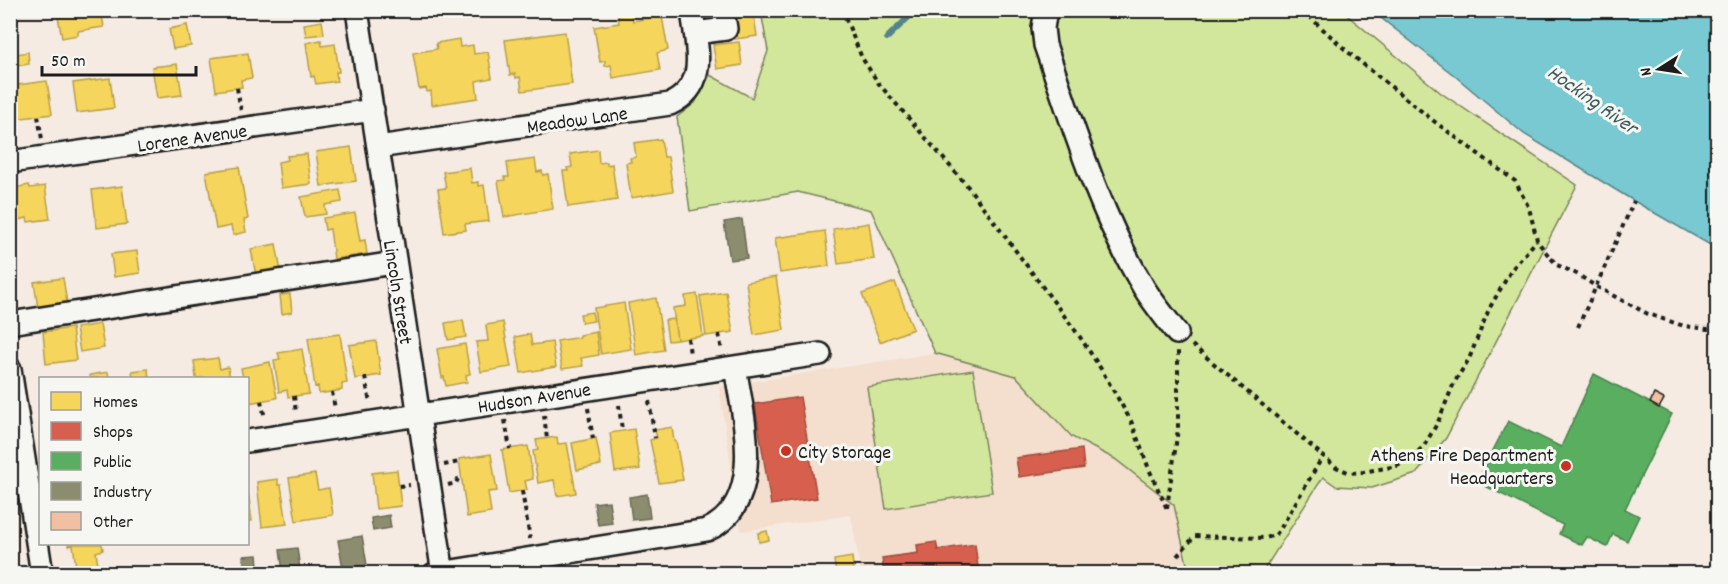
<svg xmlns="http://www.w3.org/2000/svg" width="1728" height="584" font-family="Dekko,sans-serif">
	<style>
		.built { fill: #f4dece }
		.green { fill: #d3e79c; stroke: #78825c; stroke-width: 1.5 }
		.water { fill: #78c9d1; stroke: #538489; stroke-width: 1.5 }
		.homes { fill: #f6d55c; stroke: #b59e49; stroke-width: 1.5 }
		.shops { fill: #d6604d; stroke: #9e4c3e; stroke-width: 1.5 }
		.public { fill: #5aae61; stroke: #47824c; stroke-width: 1.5 }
		.industry { fill: #8c8c6e; stroke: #6a6a55; stroke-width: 1.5 }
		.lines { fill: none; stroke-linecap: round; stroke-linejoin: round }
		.stream { stroke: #538489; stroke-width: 6 }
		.building { fill: #f1bfa1; stroke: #1c1c1c; stroke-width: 1.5 }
		.minor-casing { stroke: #1c1c1c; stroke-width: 26 }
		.path { stroke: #1c1c1c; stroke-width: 4; stroke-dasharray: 4.5 4.5; stroke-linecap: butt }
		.minor { stroke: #f6f6f2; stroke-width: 21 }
		.poi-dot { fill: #c8321e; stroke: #f6f6f2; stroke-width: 2 }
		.labels { text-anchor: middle; stroke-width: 6; stroke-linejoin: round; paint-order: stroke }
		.street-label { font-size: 20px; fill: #1c1c1c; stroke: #f6f6f2 }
		.poi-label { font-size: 20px; fill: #1c1c1c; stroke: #f6f6f2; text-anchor: start }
		.water-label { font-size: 21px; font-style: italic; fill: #3c595b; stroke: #f6f6f2 }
	</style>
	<rect width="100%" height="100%" fill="#f5ebe2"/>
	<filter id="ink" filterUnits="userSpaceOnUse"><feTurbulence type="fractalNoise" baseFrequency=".0167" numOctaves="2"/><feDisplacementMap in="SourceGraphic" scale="12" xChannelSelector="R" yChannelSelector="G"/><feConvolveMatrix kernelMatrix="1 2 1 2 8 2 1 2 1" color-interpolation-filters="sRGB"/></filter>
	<g filter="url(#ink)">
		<!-- built -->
		<path class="built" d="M935 353 1016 376 1072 437 1115 459 1174 505 1189 573H861L851 515 741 531 719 387Z"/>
		<!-- green -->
		<path class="green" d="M761 11H1342L1441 93 1577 185 1446 438 1416 474 1372 488 1336 486 1323 477 1262 573H1189L1174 505 1115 459 1072 437 1016 376 935 353 871 210 798 192 690 211 677 117 695 103 710 75 752 98 768 51Z
			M973 370 992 492 886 509 867 387Z"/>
		<!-- water -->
		<path class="water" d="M1372 11H1703L1717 22V249L1634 201 1524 134 1455 76Z"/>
		<!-- homes -->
		<path class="homes" d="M78 10H101L104 27 78 31V35L62 38 58 17 79 14Z
			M731 10H753L757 36 735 39Z
			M631 13 633 21 662 16 668 50 657 53 660 70 613 78 611 65 605 66V61L600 62 594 27 619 23 618 15Z
			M322 21 324 34 306 36 304 24Z
			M187 25 191 46 173 49 169 29Z
			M565 32 572 84 522 91 520 77 516 78 515 74 510 75 505 40Z
			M459 39 460 47 473 45 474 54 488 52 492 78 476 81 478 98 432 105 431 91 427 92 426 88 419 89 413 53 437 49 436 43Z
			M321 40 322 46 335 44 339 72H336L337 81 316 84 314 76 311 77 306 43Z
			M739 42 742 65 717 69 713 45Z
			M28 52 29 64 12 67 10 55Z
			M248 53 252 78 241 80 242 87 216 91 211 58Z
			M177 64 182 95 157 98 152 67Z
			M110 78 114 108 77 113 73 83Z
			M47 81 52 114 15 119 14 110H12L10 102V86Z
			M661 139 664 157H668L673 191 631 198 626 163 631 162 630 158 636 157 634 143Z
			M351 147 356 181 321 186 316 152Z
			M598 150 599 163 607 162V165L612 164 617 200 568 207 563 171H568L567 168 572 167 570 154Z
			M307 154 311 184 281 188 278 162 288 160 287 156Z
			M535 159 537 172 542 171 543 175 548 174 553 209 504 217 498 181 505 180 504 177H509L507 163Z
			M239 167 248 219 244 220 246 232 233 235 231 226 216 229 206 172Z
			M470 168 472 183 478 182V186L484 185 489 221 465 224 466 230 444 233 438 189 446 188 443 172Z
			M29 185 30 188 45 186 50 219 28 222 27 218 18 220 13 188Z
			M122 186 127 224 97 228 92 190Z
			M340 190 342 202 325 205 326 214 305 217 301 197Z
			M355 213 360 241 365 240 367 254 334 259 330 229 325 230 323 218Z
			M869 223 874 259 838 264 833 229Z
			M825 231 829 266 780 273 775 238Z
			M276 244 281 272 256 276 251 249Z
			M137 251 140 273 114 277 111 254Z
			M776 277 784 330 754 335 746 282Z
			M63 278 67 303 38 308 34 282Z
			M895 282 913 329 880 342 862 294Z
			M726 292 733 332 706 336 700 296Z
			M290 294 292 312 282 314 280 295Z
			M697 294 703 336 677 340 673 308 686 306 685 296Z
			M656 298 664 350 636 355 628 303Z
			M624 303 631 349 601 354 594 308Z
			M592 312 594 321 582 323 580 314Z
			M674 319 677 340 668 341 665 320Z
			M463 320 466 337 448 340 445 323Z
			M503 322 511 367 481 372 476 342 488 341 486 325Z
			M100 324 104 348 80 352 76 328Z
			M72 328 76 360 46 364 43 332Z
			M596 332 599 355 581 358 583 366 562 369 557 341 580 337V335Z
			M340 334 347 383 342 384V390L319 394 318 386 315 387 308 338Z
			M530 334 532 345 552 342 556 367 521 373 515 337Z
			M376 341 381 375 355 379 349 345Z
			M465 344 470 374 466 375 467 382 446 386 444 377 442 378 437 349Z
			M302 349 309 394 288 397 287 390 279 392 274 360 280 359 278 353Z
			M218 358 220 369 228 367 230 378H196L194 361Z
			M270 362 277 398 248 403V378H243L241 368Z
			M148 369 149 378H133L132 371Z
			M108 372 109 378H90V375Z
			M672 427 674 441H676L683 480 659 483 650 440 657 438 655 430Z
			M634 429 640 469 615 472 610 433Z
			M557 437 558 444 567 443 576 493 557 496 554 480 538 483 533 451 538 450 536 440Z
			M596 438 601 465 577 470 572 443Z
			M528 446 533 479 525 481 527 490 509 493 502 450Z
			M491 454 497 491 488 492 491 513 467 517 459 459Z
			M397 470 401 506 376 509 372 473Z
			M315 474 318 490 329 488 333 515 296 521 289 478Z
			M278 479V485H281L287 524 262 527 257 482Z
			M248 491 252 521H248Z
			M767 531 769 540 759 542 758 533Z
			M68 544H102L103 550 96 552 99 572 77 574 73 545 69 546Z
			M852 557 854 574H836L834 560Z"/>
		<!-- shops -->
		<path class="shops" d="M800 397 817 498 771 505 755 404Z
			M1082 449 1084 468 1019 477 1016 458Z
			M936 542 938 550 975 544 979 574H884L882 558 918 553 917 545Z"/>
		<!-- public -->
		<path class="public" d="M1594 374 1672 414 1625 509 1639 516 1627 541 1613 534 1607 547 1587 537 1582 545 1559 534 1563 525 1477 482 1508 421 1561 447Z"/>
		<!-- industry -->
		<path class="industry" d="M742 219 747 258 730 260 724 222Z
			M647 494 650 518 632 520 629 497Z
			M609 501 612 523 598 525 594 503Z
			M389 515 391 528 373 531 371 518Z
			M362 536 367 565 343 568 338 540Z
			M297 548 300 569 283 572 280 550Z
			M257 555 259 574H245L243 556Z"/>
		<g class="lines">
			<!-- stream -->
			<path class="stream" d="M887 38 916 10"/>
		</g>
		<!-- building -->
		<path class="building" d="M1654 394 1664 399 1659 408 1650 403Z"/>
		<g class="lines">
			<!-- minor casing -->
			<g class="minor-casing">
				<path id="minor" d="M357 10 443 574
					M1046 10 1043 28 1045 45C1074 128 1099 213 1144 288 1154 304 1166 318 1177 333
					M695 33 726 29 723 10
					M378 147 670 104C710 85 696 46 692 10
					M10 162 373 110
					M10 323 394 263
					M10 369 42 574
					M248 441 820 354
					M434 574 707 530C767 503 743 416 735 367"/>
			</g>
			<!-- path -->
			<path class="path" d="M842 10 862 58 879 84 969 188 1080 337 1101 369 1131 421 1149 469 1167 509
				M1302 10 1348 52 1435 122 1515 181 1529 208 1537 240 1544 250 1557 265 1575 273 1597 287 1648 314 1684 326 1707 329 1718 328
				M237 88 241 111
				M38 116 42 139
				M1578 327 1634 201
				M719 334 722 351
				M688 338 690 355
				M1192 345 1323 456
				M365 377 370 403
				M332 392 335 409
				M294 396 296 413
				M261 401 265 418
				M649 401 655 438
				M619 405 622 431
				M588 408 593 439
				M544 415 547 439
				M505 420 510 449
				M444 465 459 462
				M448 485 456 483 458 479 462 478
				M399 486 410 485
				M522 491 530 539
				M1167 508 1178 429V351
				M1177 556 1195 536 1266 538 1275 535 1279 531 1323 456 1336 467 1350 473 1363 472 1397 466 1409 460 1424 446 1438 422 1454 383 1469 359 1489 309 1512 269 1537 240"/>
			<!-- minor -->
			<use href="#minor" class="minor"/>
		</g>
	</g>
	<!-- markers -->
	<g class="poi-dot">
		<circle cx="786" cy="451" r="6"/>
		<circle cx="1566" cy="466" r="6"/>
	</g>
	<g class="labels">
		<!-- street labels -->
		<g class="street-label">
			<text transform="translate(577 119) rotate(-8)" y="7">Meadow Lane</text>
			<text transform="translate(192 137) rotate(-8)" y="7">Lorene Avenue</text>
			<text transform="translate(399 292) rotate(81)" y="7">Lincoln Street</text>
			<text transform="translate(534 397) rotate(-9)" y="7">Hudson Avenue</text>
		</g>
		<!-- poi labels -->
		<g class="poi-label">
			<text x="798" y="458">City Storage</text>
			<text x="1554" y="461" text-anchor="end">Athens Fire Department<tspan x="1554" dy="23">Headquarters</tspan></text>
		</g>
		<!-- water labels -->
		<g class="water-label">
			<text transform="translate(1593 99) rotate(35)" y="7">Hocking River</text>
		</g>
	</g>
	<!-- margin -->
	<rect width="1728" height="584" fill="none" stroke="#f6f6f2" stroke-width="36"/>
	<rect x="18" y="18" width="1692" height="548" fill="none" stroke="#1c1c1c" stroke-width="2" filter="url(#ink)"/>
	<!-- legend -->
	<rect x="39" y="377" width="210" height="168" fill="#f6f6f2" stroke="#9f9f9c" stroke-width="1.5"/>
	<rect x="51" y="392" width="30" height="18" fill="#f6d55c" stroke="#9f9f9c" stroke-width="1.5"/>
	<text x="93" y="407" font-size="18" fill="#1c1c1c">Homes</text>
	<rect x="51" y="422" width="30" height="18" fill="#d6604d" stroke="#9f9f9c" stroke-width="1.5"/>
	<text x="93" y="437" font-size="18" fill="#1c1c1c">Shops</text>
	<rect x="51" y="452" width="30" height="18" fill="#5aae61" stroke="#9f9f9c" stroke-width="1.5"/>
	<text x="93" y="467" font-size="18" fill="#1c1c1c">Public</text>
	<rect x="51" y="482" width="30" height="18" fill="#8c8c6e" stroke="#9f9f9c" stroke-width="1.5"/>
	<text x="93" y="497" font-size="18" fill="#1c1c1c">Industry</text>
	<rect x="51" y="512" width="30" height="18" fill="#f1bfa1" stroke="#9f9f9c" stroke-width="1.5"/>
	<text x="93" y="527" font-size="18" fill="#1c1c1c">Other</text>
	<!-- north arrow -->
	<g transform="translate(1659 69) rotate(258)" stroke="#f6f6f2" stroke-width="4.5" paint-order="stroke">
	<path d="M0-4.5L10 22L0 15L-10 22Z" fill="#1c1c1c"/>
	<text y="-9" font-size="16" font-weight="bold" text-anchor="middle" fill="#1c1c1c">N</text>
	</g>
	<!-- scale -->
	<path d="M42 66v9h154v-9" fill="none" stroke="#1c1c1c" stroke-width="3"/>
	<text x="51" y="66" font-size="18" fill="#1c1c1c" stroke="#f6f6f2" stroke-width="4.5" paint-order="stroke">50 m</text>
</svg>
